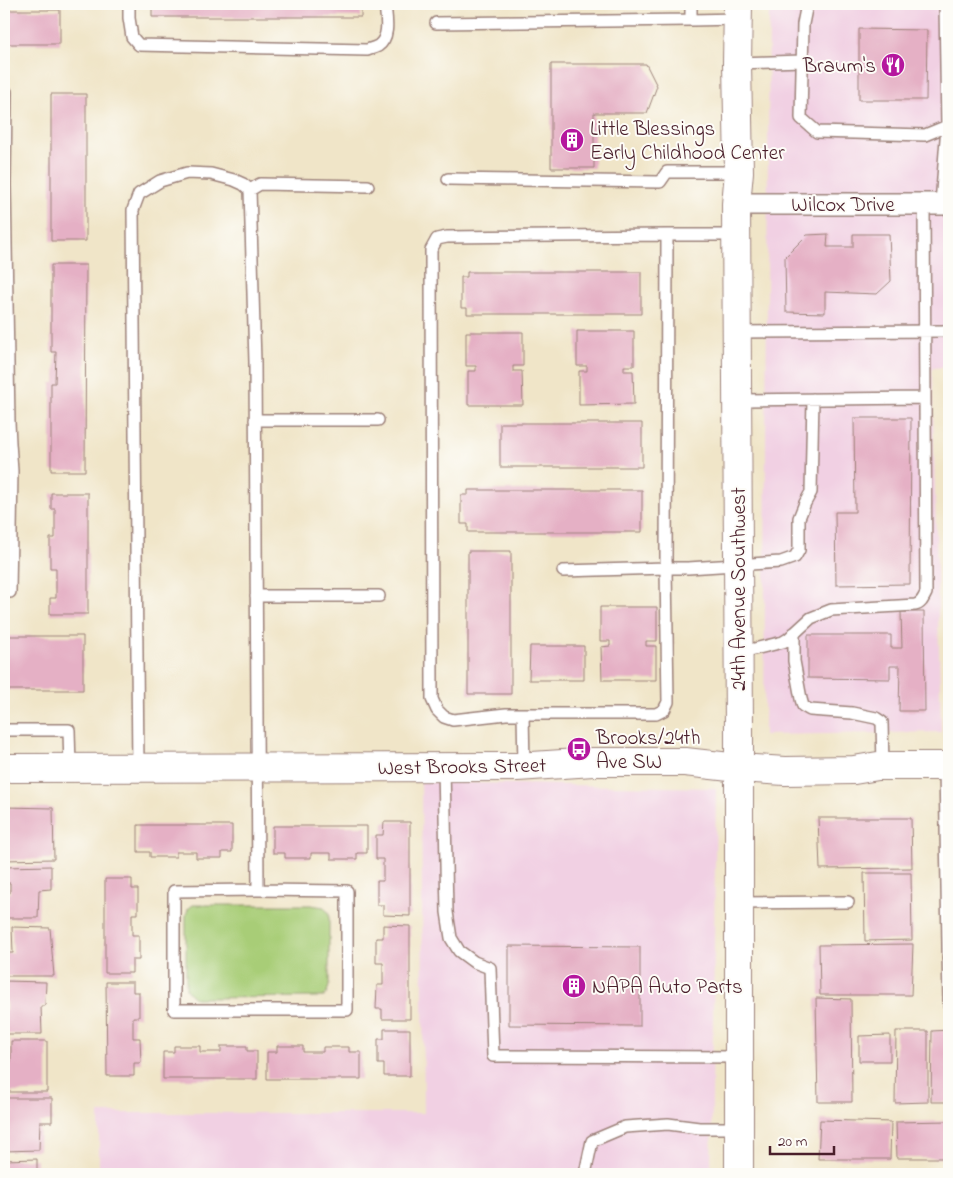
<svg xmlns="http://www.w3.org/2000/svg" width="953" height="1178" font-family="'Indie Flower',sans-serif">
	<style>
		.built { fill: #f1d0e3 }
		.green { fill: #a8cd77; stroke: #797651 }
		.building { fill: #e5b0c5 }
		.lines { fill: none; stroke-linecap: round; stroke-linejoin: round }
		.lane-casing { stroke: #9d827a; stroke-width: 14 }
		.street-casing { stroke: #9d827a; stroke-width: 24 }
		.secondary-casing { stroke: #9d827a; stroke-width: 30 }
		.lane { stroke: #fff; stroke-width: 11 }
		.street { stroke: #fff; stroke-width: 21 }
		.secondary { stroke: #fff; stroke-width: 28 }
		.labels { text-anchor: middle; stroke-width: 4; stroke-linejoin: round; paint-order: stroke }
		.poi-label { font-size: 21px; fill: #4a1f2b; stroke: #fdfcf7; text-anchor: start }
		.street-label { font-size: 21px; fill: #4a1f2b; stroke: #fdfcf7 }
	</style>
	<rect width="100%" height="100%" fill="#fdfcf7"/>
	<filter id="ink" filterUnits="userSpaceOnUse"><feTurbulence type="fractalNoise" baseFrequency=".02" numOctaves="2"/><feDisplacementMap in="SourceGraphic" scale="10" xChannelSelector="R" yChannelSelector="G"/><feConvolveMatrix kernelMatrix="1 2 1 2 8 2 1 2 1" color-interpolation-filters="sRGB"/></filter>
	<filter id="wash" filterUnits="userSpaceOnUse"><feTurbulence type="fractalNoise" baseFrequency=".0096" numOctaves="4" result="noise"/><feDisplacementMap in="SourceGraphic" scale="20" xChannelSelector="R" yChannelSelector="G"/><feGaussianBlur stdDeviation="1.12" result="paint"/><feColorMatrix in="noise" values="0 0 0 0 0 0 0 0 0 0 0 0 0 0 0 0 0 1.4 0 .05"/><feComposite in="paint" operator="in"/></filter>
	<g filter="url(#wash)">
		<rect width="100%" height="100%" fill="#f0e5c8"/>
		<!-- built -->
		<path class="built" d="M769 4H949V367L932 368 941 732 764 735Z
			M421 782 716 788 711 1174H99V1113H424Z"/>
		<!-- green -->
		<path class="green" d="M193 905H311L324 907 329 914V986L327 992 324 997 195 998 190 994 186 989V915L188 909Z"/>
		<g id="blocks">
			<!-- building -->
			<path class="building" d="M152 4H361V17H152Z
				M4 10H60V44H4Z
				M859 29 927 30 926 100H859Z
				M551 64H646L657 86 647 113H594V168H551Z
				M51 94H86V241H51Z
				M828 234 827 247H853V234H889L891 281 877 294 825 292V313L786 312 785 257 807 235Z
				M51 265H86L85 471H51V383H55L56 352H51Z
				M467 272H641V314H467V308H461V277H467Z
				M577 331H634V366H624V371H633L634 404 579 405V371H587V366H577Z
				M466 332H523V366H513V371H522L523 405H468V371H476V366H466Z
				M854 418H911L910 584 836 585 835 512H855Z
				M500 423H642V467H500Z
				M468 490H642V532H468V524H461V495H468Z
				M51 493H88V614H50V598H56V568H50V538H55V509H51Z
				M468 551H511V694H468Z
				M600 607H657V641H646V646H656V680H602L601 647 610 646V641H600Z
				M901 612H924L925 711H899L900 666H890V679L808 678V635H891V648H902Z
				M4 636H83V690H4Z
				M530 646H584V680H529Z
				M4 807 53 808 54 859 4 860Z
				M818 818H911L912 868 820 869Z
				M384 822H410V916L383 915V905H377V881H383V859H376V835H383Z
				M138 825H232V852H222V858H196V852H176V857H150V852H138Z
				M273 826H367V853H357V859H331V853H311V858H285V853H273Z
				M51 866V889L39 890 38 918H4V893H10V883H4V867Z
				M864 873H911L912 940 865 941Z
				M105 879H132V889H138V914H132V935H139V960H132V973H105Z
				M383 925 410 926V1019H382V1009H376L377 985H383V963H376V938H383Z
				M12 927 50 928 54 976H4V953H13Z
				M913 944 911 995H820L819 945Z
				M509 946 640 947V1026L509 1025Z
				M4 981 46 982 45 1006H41L42 1034H4V1010H6L7 1002H4Z
				M106 982H133V992H139V1017H133V1038H140L141 1063H134V1076H107Z
				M816 998 851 999 852 1102H818Z
				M384 1029H410V1076H384V1064H378V1039H384Z
				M949 1030V1102H931L932 1031Z
				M896 1031H928V1102L895 1103Z
				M890 1035V1061H859V1036Z
				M11 1041H47V1092H4V1062H11Z
				M174 1046H200V1052H221V1046H247V1051H257V1079H163V1052H174Z
				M277 1046H303V1052H323V1047H349V1052H361V1079H267V1052H277Z
				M4 1098H52V1122H40L39 1150 4 1151Z
				M820 1120 891 1122 890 1159H818Z
				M949 1121V1158H897L896 1122Z
				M37 1159V1174H4V1160Z"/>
		</g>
	</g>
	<g filter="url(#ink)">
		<use href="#blocks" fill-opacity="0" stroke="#9d827a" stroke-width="1"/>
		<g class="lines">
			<!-- lane casing -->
			<g class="lane-casing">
				<path id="lane" d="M129 4V18L132 37 139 45 367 50C370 49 374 48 378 46 391 37 386 17 385 4
					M691 4V20L738 19
					M807 4 803 24 801 118 817 132 925 135 947 126
					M436 23 691 20
					M737 63 802 61
					M4 89 6 92 5 184 9 422 10 443 4 449
					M448 179 660 182 667 172H739
					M250 190 260 184 368 186
					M941 204 947 126 945 4
					M737 332 949 331
					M738 400 925 398 924 204
					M255 420H378
					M563 571 666 568 667 235H737
					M4 592H10L12 471 10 443
					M256 596H379
					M794 633V661L801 699 803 706 810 710 852 713 876 718 882 722 883 766
					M739 654 746 651 783 642 788 639 811 618 831 610 915 605C921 604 923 599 926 593L925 398
					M523 714H506L453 720 444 717 437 710 432 699 431 250 437 239 447 237 667 235
					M4 730H69L70 768
					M524 766 523 714H656L664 710 668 702 666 568H688L781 562 795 557 799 550V518L805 503 811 492 813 399
					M945 767 949 1005
					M138 768 133 210 139 194 160 181 187 173 211 174 234 180 243 184 250 190 255 362 258 890 347 891V1010H174V891L258 890
					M444 768 447 912 451 938 459 951 474 962 490 968 493 1056 739 1057
					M739 903 848 902
					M585 1174 592 1141 625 1127 668 1124 699 1128H739"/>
			</g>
			<!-- street casing -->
			<g class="street-casing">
				<path id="street" d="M736 204H949"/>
			</g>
			<!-- secondary casing -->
			<g class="secondary-casing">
				<path id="secondary" d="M738 4 737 63 739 172 736 204 739 731V1174
					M4 768 517 767 593 762H685L739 768 785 771 854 770 878 766H949"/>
			</g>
			<!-- lane -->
			<use href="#lane" class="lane"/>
			<!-- street -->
			<use href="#street" class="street"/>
			<!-- secondary -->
			<use href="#secondary" class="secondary"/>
		</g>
	</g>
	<!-- icons -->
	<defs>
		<g id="restaurant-disc" transform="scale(1.25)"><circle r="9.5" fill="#b5179e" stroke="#fdfcf7"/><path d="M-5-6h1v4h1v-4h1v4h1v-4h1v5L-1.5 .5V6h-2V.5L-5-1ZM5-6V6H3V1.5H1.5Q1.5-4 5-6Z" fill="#fff"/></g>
		<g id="building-disc" transform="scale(1.25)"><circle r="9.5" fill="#b5179e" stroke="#fdfcf7"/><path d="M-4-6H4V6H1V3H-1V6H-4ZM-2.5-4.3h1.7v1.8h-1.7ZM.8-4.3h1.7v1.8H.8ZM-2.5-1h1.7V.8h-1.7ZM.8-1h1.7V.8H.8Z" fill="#fff"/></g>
		<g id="bus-disc" transform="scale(1.25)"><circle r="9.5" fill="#b5179e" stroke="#fdfcf7"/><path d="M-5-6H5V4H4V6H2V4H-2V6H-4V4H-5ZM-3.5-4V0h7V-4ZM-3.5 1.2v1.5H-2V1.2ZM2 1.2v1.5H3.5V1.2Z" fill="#fff"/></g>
	</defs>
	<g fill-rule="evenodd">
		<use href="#restaurant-disc" x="893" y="65"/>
		<use href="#building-disc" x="572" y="140"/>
		<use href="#bus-disc" x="579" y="749"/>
		<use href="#building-disc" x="574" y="986"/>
	</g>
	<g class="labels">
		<!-- poi labels -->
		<g class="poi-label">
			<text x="876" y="72" text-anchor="end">Braum's</text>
			<text x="590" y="135">Little Blessings<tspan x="590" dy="24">Early Childhood Center</tspan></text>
			<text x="596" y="744">Brooks/24th<tspan x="596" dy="24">Ave SW</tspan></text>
			<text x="592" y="993">NAPA Auto Parts</text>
		</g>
		<!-- street labels -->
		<g class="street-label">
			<text x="843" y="211">Wilcox Drive</text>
			<text transform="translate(738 589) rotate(-90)" y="7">24th Avenue Southwest</text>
			<text transform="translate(462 766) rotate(-1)" y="7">West Brooks Street</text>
		</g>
	</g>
	<!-- margin -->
	<rect width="953" height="1178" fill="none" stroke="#fdfcf7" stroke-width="20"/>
	<!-- scale -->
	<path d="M770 1146v8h64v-8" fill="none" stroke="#4a1f2b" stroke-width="2.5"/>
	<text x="778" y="1146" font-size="15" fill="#4a1f2b" stroke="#fdfcf7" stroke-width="4" paint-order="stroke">20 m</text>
</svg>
